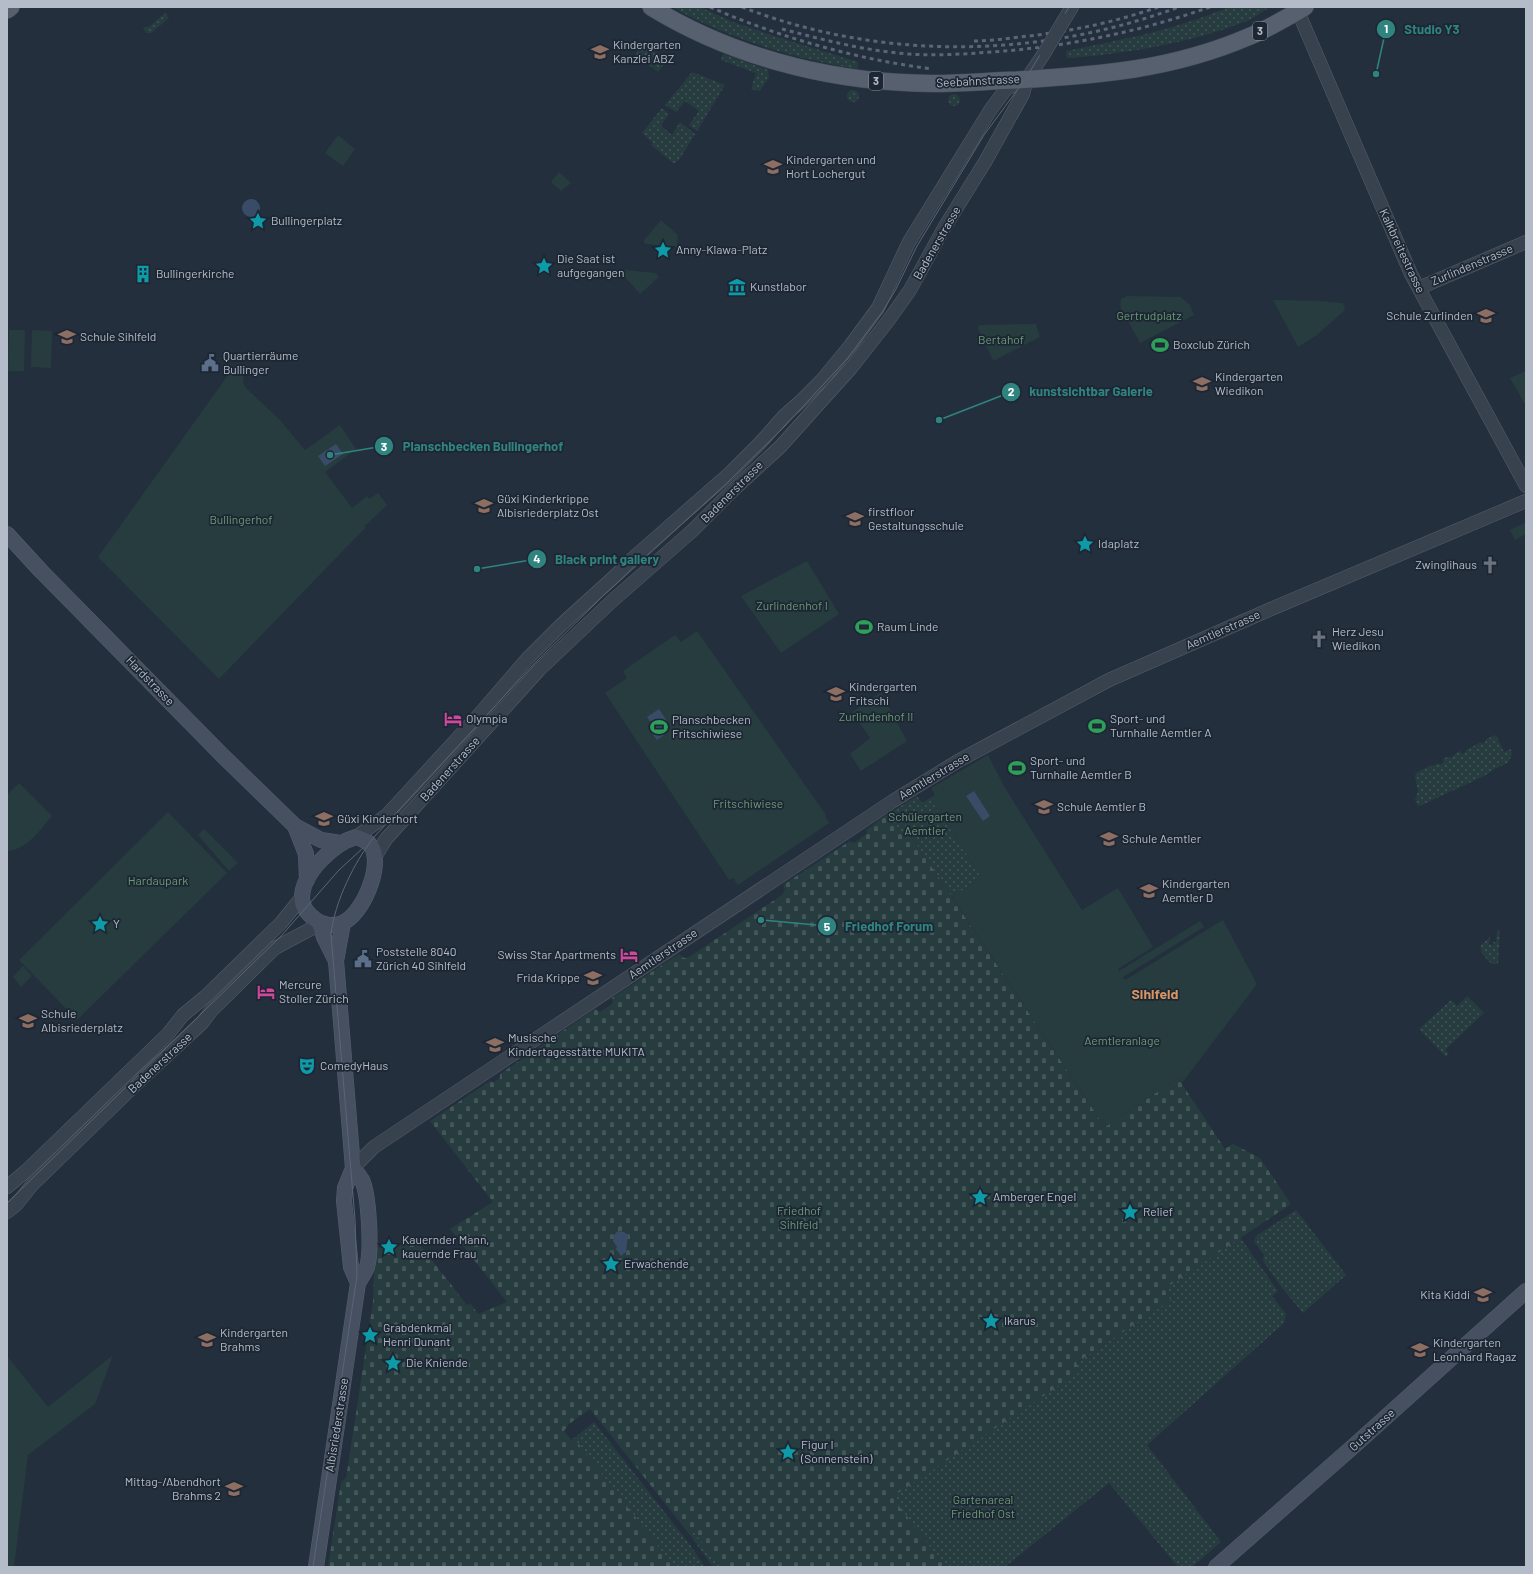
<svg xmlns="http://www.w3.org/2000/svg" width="1533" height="1574" font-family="Barlow,sans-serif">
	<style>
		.grass { fill: url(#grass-dots) }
		.cemetery { fill: url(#cemetery-stones) }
		.park { fill: #263c3f }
		.water { fill: #394c67 }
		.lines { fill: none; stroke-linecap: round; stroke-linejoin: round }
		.tertiary-casing { stroke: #565f6c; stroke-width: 14 }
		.secondary-casing { stroke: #565f6c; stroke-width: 16 }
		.primary-casing { stroke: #414a57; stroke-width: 18 }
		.tertiary { stroke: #38414e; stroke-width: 13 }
		.secondary { stroke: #465061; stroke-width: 15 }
		.primary { stroke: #56606e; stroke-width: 17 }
		.tram { stroke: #5a6575; stroke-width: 1 }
		.rail { stroke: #5a6575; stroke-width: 3; stroke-dasharray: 4 4; stroke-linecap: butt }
		.tertiary-bridge-casing { stroke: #565f6c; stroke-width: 14; stroke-linecap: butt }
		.tertiary-bridge { stroke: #38414e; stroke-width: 13 }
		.labels { text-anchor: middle; stroke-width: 3.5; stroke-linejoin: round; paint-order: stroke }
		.shield { fill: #1d2633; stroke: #878f9c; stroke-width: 1 }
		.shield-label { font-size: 11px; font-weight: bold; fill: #b4bcc9 }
		.poi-label { font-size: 12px; fill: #b4bcc9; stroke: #1d2633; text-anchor: start }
		.street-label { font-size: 12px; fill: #b4bcc9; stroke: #1d2633 }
		.park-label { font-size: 12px; fill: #6b9a76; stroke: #1d2633 }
		.quarter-label { font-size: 14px; font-weight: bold; fill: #d59563; stroke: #1d2633 }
		.leader { fill: none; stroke: #308480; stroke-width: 1.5 }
		.callout-dot { fill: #308480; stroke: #1d2633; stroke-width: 1.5 }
		.mark-label { font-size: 12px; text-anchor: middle; font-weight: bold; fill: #fff }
		.callout-label { font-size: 13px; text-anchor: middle; font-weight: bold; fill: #308480; stroke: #1d2633; stroke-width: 3.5; stroke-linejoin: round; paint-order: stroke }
	</style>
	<defs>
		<pattern id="grass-dots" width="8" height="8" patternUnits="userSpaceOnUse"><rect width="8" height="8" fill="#263c3f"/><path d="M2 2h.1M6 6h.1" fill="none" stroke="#435659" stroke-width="1.8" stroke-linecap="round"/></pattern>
		<pattern id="cemetery-stones" width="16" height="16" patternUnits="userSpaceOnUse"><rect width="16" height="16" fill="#263c3f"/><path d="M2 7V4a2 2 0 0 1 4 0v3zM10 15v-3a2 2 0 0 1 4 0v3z" fill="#435659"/></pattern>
	</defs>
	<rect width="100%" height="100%" fill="#242f3e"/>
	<!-- grass -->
	<path class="grass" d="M672 7H700L733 22 774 36 858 62 857 69C792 58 730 39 672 7Z
		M1229 7H1270C1262 12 1253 19 1244 22 1190 43 1125 54 1067 58L1066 51C1121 40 1178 29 1229 7Z
		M165 13 169 18 151 33H146L143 27H149Z
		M641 45 666 58 667 61 658 72 635 54Z
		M723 54 768 70 769 77 760 91 751 89 756 73 721 60Z
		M692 72 725 85 697 131 689 125 699 111 685 101 676 112 665 105Z
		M847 96a6 6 0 1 1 12 0a6 6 0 1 1-12 0Z
		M948 100a6 6 0 1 1 12 0a6 6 0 1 1-12 0Z
		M662 108 669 114 661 126 672 135 680 122 695 134 679 160 675 163H673L651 145 653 143 642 133Z
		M1496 735 1504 752 1511 749 1512 754 1508 763 1494 769 1486 775 1422 805 1418 806 1415 800 1418 791 1415 777 1416 773 1423 769 1439 763 1440 765 1444 762 1443 759 1447 757H1452L1456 753 1461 751 1462 754 1466 752V750L1481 742 1482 744 1486 741V739Z
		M917 796 922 803 930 798 982 878 952 897 909 833 903 837 888 814Z
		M1500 929 1498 964H1492C1486 958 1479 953 1481 945L1490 937 1489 944 1493 945V942H1496L1497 932Z
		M1467 996 1484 1013 1445 1050 1449 1054 1446 1057 1419 1029 1451 1000 1457 1006Z
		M1296 1210 1346 1275 1303 1313 1282 1288 1263 1261 1264 1255 1254 1242 1256 1236Z
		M1240 1237 1278 1291 1272 1296 1286 1314 1284 1323 1147 1445 1221 1542 1192 1567H1178L1109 1483 1005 1567H941L944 1565 891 1497 1080 1371 1075 1364 1170 1300 1164 1289Z
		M594 1422 691 1546 705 1567H674L574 1438Z
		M694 1532 722 1567H713L690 1535Z"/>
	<!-- cemetery -->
	<path class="cemetery" d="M888 814 903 837 909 833 1105 1127 1178 1078 1225 1149 1233 1144 1260 1158 1291 1204 1164 1289 1171 1300 1076 1363 1081 1371 892 1497 944 1565 941 1567H722L694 1532 690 1535 590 1409 569 1424 564 1431 571 1440 574 1438 674 1567H328L341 1482 346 1478 373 1302 375 1248 399 1246 413 1236 467 1305 471 1304 478 1314 507 1302 450 1229 493 1202 430 1121 490 1081 494 1082 500 1078V1074L595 1009 600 1012 612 1004 613 1001 612 998 679 954C682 958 685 959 689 957L782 895 785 889 783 885 850 841 852 843 856 842 867 833 866 830Z"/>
	<!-- park -->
	<path class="park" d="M338 135 355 149 343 166 325 153Z
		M559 172 571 183 561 191 551 182Z
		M661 220 678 235 677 247 647 244 644 243V240Z
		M624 270 656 273 659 277 640 294 624 276Z
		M1127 296 1181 297 1190 305 1194 315 1140 343 1120 306 1121 299Z
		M1273 300 1318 301 1343 303 1345 310 1317 335 1298 347Z
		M1036 324 1040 337 995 360H993L978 329V326L981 325Z
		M9 330H25L24 371H8Z
		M32 330 52 331 51 368 31 367Z
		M233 368 244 374 243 382 246 388 280 420 305 450 340 425 356 449 325 472 352 508 367 496 369 499 378 493 387 505 366 525 364 523 366 527 219 679 98 557Z
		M1526 371V406L1510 378Z
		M1525 523 1526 534 1515 540 1510 530Z
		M807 561 839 614 781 653 741 596Z
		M697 631 826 815 825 816 829 823 738 885 733 878 729 880 605 693 627 678 623 671 675 635 681 642Z
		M881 692 907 741 861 771 850 754 870 738 852 712Z
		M988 755 1005 788 1082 910 1118 888 1153 947 1118 969 1119 971 1200 921 1204 927 1123 977 1125 980 1223 920 1257 984 1182 1083 1178 1078 1105 1127 952 897 982 878 930 798 935 795 931 788Z
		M19 783 52 816C40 830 27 850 7 851V795Z
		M168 812 227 873 77 1020 19 960Z
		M204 829 238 863 229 871 198 835Z
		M23 966 32 976 21 987 13 977Z
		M113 1355 95 1404 28 1455 14 1567H7V1356L48 1407Z"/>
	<!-- water -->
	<path class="water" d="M242 208a9 9 0 1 1 18 0a9 9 0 1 1-18 0Z
		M336 444 343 454 325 466 318 456Z
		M659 709 669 724 661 730 664 735 657 740 652 733 656 730 647 717Z
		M974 791 990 816 983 821 966 796Z
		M618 1231 624 1232 628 1235 626 1252 621 1256 616 1249 617 1247 613 1241 614 1235Z"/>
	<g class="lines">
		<!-- tertiary casing -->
		<g class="tertiary-casing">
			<path id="tertiary" d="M1296 7 1411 274 1526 486
				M1064 20 1072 7
				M1419 288 1526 242
				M356 837 387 815 477 717 527 659 562 624 615 576 632 559 730 473 760 443 784 416 802 400 822 380 850 346 878 308 909 242 991 109 1006 89 1022 81
				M375 857 386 839 539 670 612 601 692 531 732 491 780 447 851 368 888 321 910 290 944 228 985 162 1023 94 1027 79 1045 52
				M353 1168 374 1147 893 801 958 761 1109 680 1271 609 1526 501
				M7 1187 25 1172 168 1034 183 1015 205 997 281 923 302 897
				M7 1212 16 1205 32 1185 137 1083 202 1023 211 1011 275 948 320 924"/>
		</g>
		<!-- secondary casing -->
		<g class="secondary-casing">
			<path id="secondary" d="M7 534 41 571 221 754 295 826 321 840 340 843
				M295 826 306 854 307 880
				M356 837C362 839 368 841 371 846 384 865 362 916 342 923 339 925 334 925 330 925 325 924 321 924 316 920 309 915 302 907 302 898 302 873 334 843 356 837Z
				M343 923 336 961 353 1168 345 1188 344 1201 351 1267 358 1283
				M320 924 324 937 336 961
				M316 1567 358 1283C361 1278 365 1273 367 1267 372 1251 369 1195 362 1180 360 1176 356 1172 353 1168
				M1216 1567 1356 1444 1526 1291"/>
		</g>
		<!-- primary casing -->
		<g class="primary-casing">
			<path id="primary" d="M651 7C729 55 823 80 914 83 949 85 983 81 1017 80 1099 75 1171 70 1248 37 1268 29 1286 18 1305 7
				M7 10 11 7"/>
		</g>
		<!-- tertiary -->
		<use href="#tertiary" class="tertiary"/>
		<!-- secondary -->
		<use href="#secondary" class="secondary"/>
		<!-- primary -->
		<use href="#primary" class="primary"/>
		<!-- tram -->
		<path class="tram" d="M7 1203 282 935 339 870 363 848
			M313 1567 357 1276 355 1219 331 935C334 903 355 860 375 836L533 665 605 594 726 484 784 427 847 359 883 311 896 289 917 246 984 135 1026 78 1069 7"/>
		<!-- rail -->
		<path class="rail" d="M710 7C781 38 856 59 932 69
			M742 7C881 61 1038 59 1179 7
			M782 29C824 40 866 51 909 54 937 56 964 54 991 52 1066 47 1139 32 1210 7
			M974 41C989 41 1004 39 1020 37 1067 32 1113 23 1158 7"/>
		<!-- tertiary-bridge casing -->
		<g class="tertiary-bridge-casing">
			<path id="tertiary-bridge" d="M1045 52 1064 20"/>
		</g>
		<!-- tertiary-bridge -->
		<use href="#tertiary-bridge" class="tertiary-bridge"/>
	</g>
	<!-- icons -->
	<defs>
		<g id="school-bare" transform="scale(1.38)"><path d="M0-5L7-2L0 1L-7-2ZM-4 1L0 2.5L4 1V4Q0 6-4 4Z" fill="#8d6e63" stroke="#1d2633" stroke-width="2.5" paint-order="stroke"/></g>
		<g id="sight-bare" transform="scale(1.38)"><path d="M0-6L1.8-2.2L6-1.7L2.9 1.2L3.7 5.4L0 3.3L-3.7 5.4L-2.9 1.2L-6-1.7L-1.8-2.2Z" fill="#0f9aa8" stroke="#1d2633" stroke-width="2.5" paint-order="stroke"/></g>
		<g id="building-bare" transform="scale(1.38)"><path d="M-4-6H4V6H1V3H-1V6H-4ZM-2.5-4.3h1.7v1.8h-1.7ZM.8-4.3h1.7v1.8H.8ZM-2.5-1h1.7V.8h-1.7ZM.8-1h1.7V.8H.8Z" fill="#0f9aa8" stroke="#1d2633" stroke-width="2.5" paint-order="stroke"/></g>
		<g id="museum-bare" transform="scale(1.38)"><path d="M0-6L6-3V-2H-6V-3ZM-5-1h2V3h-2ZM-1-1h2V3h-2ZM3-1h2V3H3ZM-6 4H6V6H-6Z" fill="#0f9aa8" stroke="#1d2633" stroke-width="2.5" paint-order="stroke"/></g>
		<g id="stadium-bare" transform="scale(1.38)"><path d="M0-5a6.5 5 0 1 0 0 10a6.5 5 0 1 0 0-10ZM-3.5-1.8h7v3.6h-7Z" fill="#2e9e5b" stroke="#1d2633" stroke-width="2.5" paint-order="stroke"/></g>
		<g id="civic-bare" transform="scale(1.38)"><path d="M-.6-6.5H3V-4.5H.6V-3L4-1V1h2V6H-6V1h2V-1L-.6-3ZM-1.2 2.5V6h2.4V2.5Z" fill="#5c6f8a" stroke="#1d2633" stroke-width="2.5" paint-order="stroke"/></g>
		<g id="church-bare" transform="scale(1.38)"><path d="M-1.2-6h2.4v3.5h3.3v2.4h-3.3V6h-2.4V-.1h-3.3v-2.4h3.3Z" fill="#6b7280" stroke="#1d2633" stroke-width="2.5" paint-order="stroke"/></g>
		<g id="hotel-bare" transform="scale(1.38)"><path d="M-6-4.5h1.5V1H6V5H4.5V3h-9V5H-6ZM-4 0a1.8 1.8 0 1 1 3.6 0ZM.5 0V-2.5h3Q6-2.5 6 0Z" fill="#d1479c" stroke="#1d2633" stroke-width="2.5" paint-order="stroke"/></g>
		<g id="theatre-bare" transform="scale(1.38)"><path d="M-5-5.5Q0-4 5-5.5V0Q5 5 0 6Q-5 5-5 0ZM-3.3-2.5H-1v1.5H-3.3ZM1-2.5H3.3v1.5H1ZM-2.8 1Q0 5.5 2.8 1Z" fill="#0f9aa8" stroke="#1d2633" stroke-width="2.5" paint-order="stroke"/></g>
	</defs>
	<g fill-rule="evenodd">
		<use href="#school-bare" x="600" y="52"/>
		<use href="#school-bare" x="773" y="167"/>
		<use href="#sight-bare" x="258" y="221"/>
		<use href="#sight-bare" x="663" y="250"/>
		<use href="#sight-bare" x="544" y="266"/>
		<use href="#building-bare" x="143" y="274"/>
		<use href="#museum-bare" x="737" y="287"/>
		<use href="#school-bare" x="1486" y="316"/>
		<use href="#school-bare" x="67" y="337"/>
		<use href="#stadium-bare" x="1160" y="345"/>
		<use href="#civic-bare" x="210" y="363"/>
		<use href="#school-bare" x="1202" y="384"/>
		<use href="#school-bare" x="484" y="506"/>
		<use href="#school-bare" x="855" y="519"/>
		<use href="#sight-bare" x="1085" y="544"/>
		<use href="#church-bare" x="1490" y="565"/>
		<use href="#stadium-bare" x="864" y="627"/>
		<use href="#church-bare" x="1319" y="639"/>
		<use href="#school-bare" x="836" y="694"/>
		<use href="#hotel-bare" x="453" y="719"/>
		<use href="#stadium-bare" x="1097" y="726"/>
		<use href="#stadium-bare" x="659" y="727"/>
		<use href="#stadium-bare" x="1017" y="768"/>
		<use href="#school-bare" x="1044" y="807"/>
		<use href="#school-bare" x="324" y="819"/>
		<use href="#school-bare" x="1109" y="839"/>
		<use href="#school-bare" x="1149" y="891"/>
		<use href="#sight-bare" x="100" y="924"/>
		<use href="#hotel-bare" x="629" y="955"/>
		<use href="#civic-bare" x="363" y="959"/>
		<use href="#school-bare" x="593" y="978"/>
		<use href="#hotel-bare" x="266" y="992"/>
		<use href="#school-bare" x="28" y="1021"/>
		<use href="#school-bare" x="495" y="1045"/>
		<use href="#theatre-bare" x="307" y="1066"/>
		<use href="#sight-bare" x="980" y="1197"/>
		<use href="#sight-bare" x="1130" y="1212"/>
		<use href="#sight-bare" x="389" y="1247"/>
		<use href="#sight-bare" x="611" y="1264"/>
		<use href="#school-bare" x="1483" y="1295"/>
		<use href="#sight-bare" x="991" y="1321"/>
		<use href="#sight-bare" x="370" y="1335"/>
		<use href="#school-bare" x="207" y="1340"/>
		<use href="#school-bare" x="1420" y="1350"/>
		<use href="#sight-bare" x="393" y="1363"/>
		<use href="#sight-bare" x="788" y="1452"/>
		<use href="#school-bare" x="234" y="1489"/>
	</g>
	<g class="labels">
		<!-- shield labels -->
		<g class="shield">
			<rect x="1253" y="22" width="14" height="18" rx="3"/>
			<rect x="869" y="72" width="14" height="18" rx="3"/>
		</g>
		<g class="shield-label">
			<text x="1260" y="35">3</text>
			<text x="876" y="85">3</text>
		</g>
		<!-- poi labels -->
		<g class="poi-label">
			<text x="613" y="49">Kindergarten<tspan x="613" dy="14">Kanzlei ABZ</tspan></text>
			<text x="786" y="164">Kindergarten und<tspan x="786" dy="14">Hort Lochergut</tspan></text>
			<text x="271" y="225">Bullingerplatz</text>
			<text x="676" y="254">Anny-Klawa-Platz</text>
			<text x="557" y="263">Die Saat ist<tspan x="557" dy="14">aufgegangen</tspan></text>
			<text x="156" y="278">Bullingerkirche</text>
			<text x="750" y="291">Kunstlabor</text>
			<text x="1473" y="320" text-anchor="end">Schule Zurlinden</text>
			<text x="80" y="341">Schule Sihlfeld</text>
			<text x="1173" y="349">Boxclub Zürich</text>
			<text x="223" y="360">Quartierräume<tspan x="223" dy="14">Bullinger</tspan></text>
			<text x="1215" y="381">Kindergarten<tspan x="1215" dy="14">Wiedikon</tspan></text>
			<text x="497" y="503">Güxi Kinderkrippe<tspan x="497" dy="14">Albisriederplatz Ost</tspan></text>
			<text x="868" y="516">firstfloor<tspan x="868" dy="14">Gestaltungsschule</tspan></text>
			<text x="1098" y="548">Idaplatz</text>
			<text x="1477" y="569" text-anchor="end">Zwinglihaus</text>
			<text x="877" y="631">Raum Linde</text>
			<text x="1332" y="636">Herz Jesu<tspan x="1332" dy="14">Wiedikon</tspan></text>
			<text x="849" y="691">Kindergarten<tspan x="849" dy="14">Fritschi</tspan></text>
			<text x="466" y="723">Olympia</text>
			<text x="1110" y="723">Sport- und<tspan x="1110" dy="14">Turnhalle Aemtler A</tspan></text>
			<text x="672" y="724">Planschbecken<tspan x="672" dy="14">Fritschiwiese</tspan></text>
			<text x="1030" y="765">Sport- und<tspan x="1030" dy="14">Turnhalle Aemtler B</tspan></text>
			<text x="1057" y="811">Schule Aemtler B</text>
			<text x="337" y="823">Güxi Kinderhort</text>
			<text x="1122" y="843">Schule Aemtler</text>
			<text x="1162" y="888">Kindergarten<tspan x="1162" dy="14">Aemtler D</tspan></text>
			<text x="113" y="928">Y</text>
			<text x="376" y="956">Poststelle 8040<tspan x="376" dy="14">Zürich 40 Sihlfeld</tspan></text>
			<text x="616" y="959" text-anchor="end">Swiss Star Apartments</text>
			<text x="580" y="982" text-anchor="end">Frida Krippe</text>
			<text x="279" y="989">Mercure<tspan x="279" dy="14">Stoller Zürich</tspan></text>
			<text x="41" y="1018">Schule<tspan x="41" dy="14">Albisriederplatz</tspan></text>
			<text x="508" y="1042">Musische<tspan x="508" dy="14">Kindertagesstätte MUKITA</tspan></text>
			<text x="320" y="1070">ComedyHaus</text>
			<text x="993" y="1201">Amberger Engel</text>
			<text x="1143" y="1216">Relief</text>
			<text x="402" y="1244">Kauernder Mann,<tspan x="402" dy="14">kauernde Frau</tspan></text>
			<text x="624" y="1268">Erwachende</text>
			<text x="1470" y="1299" text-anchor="end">Kita Kiddi</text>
			<text x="1004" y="1325">Ikarus</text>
			<text x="383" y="1332">Grabdenkmal<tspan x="383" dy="14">Henri Dunant</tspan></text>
			<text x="220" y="1337">Kindergarten<tspan x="220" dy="14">Brahms</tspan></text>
			<text x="1433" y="1347">Kindergarten<tspan x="1433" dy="14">Leonhard Ragaz</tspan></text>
			<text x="406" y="1367">Die Kniende</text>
			<text x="801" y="1449">Figur I<tspan x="801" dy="14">(Sonnenstein)</tspan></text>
			<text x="221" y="1486" text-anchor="end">Mittag-/Abendhort<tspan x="221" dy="14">Brahms 2</tspan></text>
		</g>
		<!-- street labels -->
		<g class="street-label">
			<text transform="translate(978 81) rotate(-3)" y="4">Seebahnstrasse</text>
			<text transform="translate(937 243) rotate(-60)" y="4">Badenerstrasse</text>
			<text transform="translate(1402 251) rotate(65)" y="4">Kalkbreitestrasse</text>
			<text transform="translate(1472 265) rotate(-23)" y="4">Zurlindenstrasse</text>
			<text transform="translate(732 492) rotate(-45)" y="4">Badenerstrasse</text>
			<text transform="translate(1223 630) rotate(-24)" y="4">Aemtlerstrasse</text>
			<text transform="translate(150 681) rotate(46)" y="4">Hardstrasse</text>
			<text transform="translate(450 769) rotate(-48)" y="4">Badenerstrasse</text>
			<text transform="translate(934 776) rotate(-31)" y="4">Aemtlerstrasse</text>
			<text transform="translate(663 954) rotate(-34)" y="4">Aemtlerstrasse</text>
			<text transform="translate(160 1063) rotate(-43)" y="4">Badenerstrasse</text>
			<text transform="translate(337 1425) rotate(-81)" y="4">Albisriederstrasse</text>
			<text transform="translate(1372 1430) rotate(-42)" y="4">Gutstrasse</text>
		</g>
		<!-- park labels -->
		<g class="park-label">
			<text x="1149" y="320">Gertrudplatz</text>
			<text x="1001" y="344">Bertahof</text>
			<text x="241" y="524">Bullingerhof</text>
			<text x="792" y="610">Zurlindenhof I</text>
			<text x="876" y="721">Zurlindenhof II</text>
			<text x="748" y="808">Fritschiwiese</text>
			<text x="925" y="821">Schülergarten<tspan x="925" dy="14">Aemtler</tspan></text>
			<text x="158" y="885">Hardaupark</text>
			<text x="1122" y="1045">Aemtleranlage</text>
			<text x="799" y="1215">Friedhof<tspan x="799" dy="14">Sihlfeld</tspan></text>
			<text x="983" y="1504">Gartenareal<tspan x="983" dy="14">Friedhof Ost</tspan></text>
		</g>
		<!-- quarter labels -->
		<g class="quarter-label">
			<text x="1155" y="999">Sihlfeld</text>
		</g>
	</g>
	<!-- callouts -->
	<path class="leader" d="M1376 74L1386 29M939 420L1011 392M330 455L384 446M477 569L537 559M761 920L827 926"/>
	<g class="callout-dot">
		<circle cx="1376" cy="74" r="4"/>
		<circle cx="939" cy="420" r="4"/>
		<circle cx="330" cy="455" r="4"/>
		<circle cx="477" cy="569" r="4"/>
		<circle cx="761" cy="920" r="4"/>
		<circle cx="1386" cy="29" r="10"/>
		<circle cx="1011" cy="392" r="10"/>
		<circle cx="384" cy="446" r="10"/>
		<circle cx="537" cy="559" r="10"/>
		<circle cx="827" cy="926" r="10"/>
	</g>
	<g class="mark-label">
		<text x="1386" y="33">1</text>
		<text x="1011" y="396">2</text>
		<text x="384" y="451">3</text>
		<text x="537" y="563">4</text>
		<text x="827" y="931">5</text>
	</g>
	<g class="callout-label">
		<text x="1432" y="34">Studio Y3</text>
		<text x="1091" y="396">kunstsichtbar Galerie</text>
		<text x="483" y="451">Planschbecken Bullingerhof</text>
		<text x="607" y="564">Black print gallery</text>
		<text x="889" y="931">Friedhof Forum</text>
	</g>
	<!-- border -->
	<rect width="1533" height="1574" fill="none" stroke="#b4bcc9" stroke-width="16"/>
</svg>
